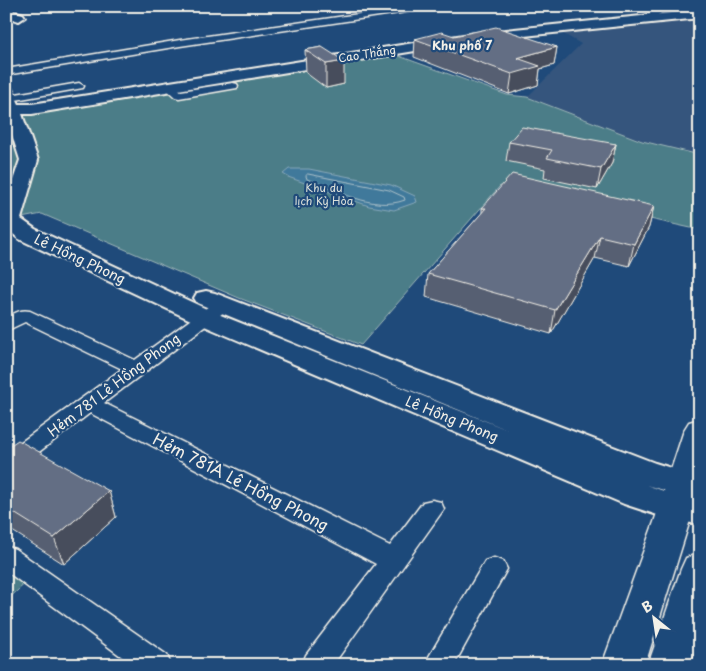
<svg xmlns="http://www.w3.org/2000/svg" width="706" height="671" font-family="'Playpen Sans',sans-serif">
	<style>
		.built { fill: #34557d }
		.green { fill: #4b7d88; stroke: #a0b7b8 }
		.water { fill: #41799b; stroke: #89a9ba }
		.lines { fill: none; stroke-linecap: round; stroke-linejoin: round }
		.shore { stroke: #acc1c9; stroke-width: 1 }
		.street-casing { stroke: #f4f1e8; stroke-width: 3 }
		.secondary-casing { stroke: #f4f1e8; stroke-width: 4 }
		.primary-casing { stroke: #f4f1e8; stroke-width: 3 }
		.street { fill: #1f4a7a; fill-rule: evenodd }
		.secondary { fill: #1f4a7a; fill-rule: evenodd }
		.primary { fill: #1f4a7a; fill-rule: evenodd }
		.wall { fill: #565f72; stroke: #f4f1e8 }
		.shaded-wall { fill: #464d5c; stroke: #f4f1e8 }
		.building { fill: #646e84; stroke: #f4f1e8 }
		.labels { text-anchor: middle; stroke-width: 4.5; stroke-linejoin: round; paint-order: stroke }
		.far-street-label { font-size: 11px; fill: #f4f1e8; stroke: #1f4a7a }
		.far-park-label { font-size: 11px; fill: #dbe0da; stroke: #1f4a7a }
		.far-neighbourhood-label { font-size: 12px; font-weight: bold; fill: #f4f1e8; stroke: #1f4a7a }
		.street-label { font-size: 14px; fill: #f4f1e8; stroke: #1f4a7a }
		.near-street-label { font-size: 16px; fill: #f4f1e8; stroke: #1f4a7a }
	</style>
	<rect width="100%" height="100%" fill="#1f4a7a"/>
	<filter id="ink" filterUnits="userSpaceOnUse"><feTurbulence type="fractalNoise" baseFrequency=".02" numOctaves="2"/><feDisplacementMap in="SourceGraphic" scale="10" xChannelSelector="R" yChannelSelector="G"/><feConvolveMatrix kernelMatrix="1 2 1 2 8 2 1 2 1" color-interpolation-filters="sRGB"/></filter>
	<g filter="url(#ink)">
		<!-- built -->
		<path class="built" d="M700 17V155L642 141 527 97 581 44 562 33Z"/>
		<!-- green -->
		<path class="green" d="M396 55 507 95 527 97 642 141 700 155V230L500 186 361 345 239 298 42 214 6 221V114Z
			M6 565 29 580 6 601Z"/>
		<!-- water -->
		<path class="water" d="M289 169H309L391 185 415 196 417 202 394 210 369 206 288 177 283 174Z"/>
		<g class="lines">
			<!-- shore -->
			<path class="shore" d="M308 174 389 190 404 197 405 200C373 212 337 190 307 179L306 176Z"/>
			<!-- street casing -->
			<g class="street-casing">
				<path id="street" d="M414 6H437L433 8 180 46 6 75V69L180 40Z
					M655 6H663L661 13 648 21H642V17L654 10Z
					M79 83 84 86 83 88 10 101 6 100V96L10 95Z
					M233 83 237 84 238 86 237 88 179 98 175 97 164 87 169 84 181 91Z
					M222 300 228 301 231 305 228 309 104 403 390 546 423 502 432 500 441 502 444 509 333 665H302L306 655 376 564 90 413 14 471 6 473V453L122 369 25 322 6 331V318C15 313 20 309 30 311L135 360 216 301Z
					M6 546 15 549 167 655 171 665H133L6 571Z
					M494 558 503 561 507 569 454 665H424L485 561Z"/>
			</g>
			<!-- secondary casing -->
			<g class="secondary-casing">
				<path id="secondary" d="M6 9 23 14 25 17 19 21 6 17Z
					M700 10V18L476 41 32 114H22L38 160 21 219 35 229 213 312 513 432 197 303 194 298 197 293 206 291 215 293 655 463 684 472 700 474V524L676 521 624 504 195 322 19 239 6 228V201L20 160 6 116V85L11 87 19 104H32L476 33ZM643 484 646 485 681 495H676Z"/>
			</g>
			<!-- primary casing -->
			<g class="primary-casing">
				<path id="primary" d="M700 419V488L645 665H602L654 522 684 430 689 422Z
					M700 553V634L690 665H648L681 569 686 558Z"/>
			</g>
			<!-- street -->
			<use href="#street" class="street"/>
			<!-- secondary -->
			<use href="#secondary" class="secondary"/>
			<!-- primary -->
			<use href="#primary" class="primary"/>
		</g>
		<!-- wall -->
		<path class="wall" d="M454 36 557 47 554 65 540 69 538 85 509 94 414 57 415 39Z
			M322 47 344 84 326 88 306 73 305 50Z
			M509 142 616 144 612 163 597 189 544 178 545 169 506 161Z
			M654 206 649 227 629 266 595 258 551 334 426 297 428 274 482 213V208Z
			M6 448 109 491 116 517 64 564 6 527Z"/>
		<!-- shaded-wall -->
		<path class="shaded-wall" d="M557 47 554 65 540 69 538 85 509 94 512 74 517 58Z
			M344 61V84L326 88V64Z
			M616 144 612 163 597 189 601 169Z
			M654 206 649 227 629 266 634 244Z
			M600 236 595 258 551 334 555 310Z
			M109 491 116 517 64 564 54 538Z"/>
		<!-- building -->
		<path class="building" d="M496 27 557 47 517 58 540 66 512 74 415 39 442 32 454 36Z
			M322 47 344 61 326 64 305 50Z
			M522 127 616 144 601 169 547 158 552 150 509 142Z
			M512 174 654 206 634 244 600 236 555 310 428 274 486 208H482Z
			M18 440 109 491 54 538 6 508V448Z"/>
	</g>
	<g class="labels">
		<!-- far-street labels -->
		<g class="far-street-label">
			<text transform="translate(367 54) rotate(-9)" y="4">Cao Thắng</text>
		</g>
		<!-- far-park labels -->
		<g class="far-park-label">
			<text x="324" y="192">Khu du<tspan x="324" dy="13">lịch Kỳ Hòa</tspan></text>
		</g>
		<!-- far-neighbourhood labels -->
		<g class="far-neighbourhood-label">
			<text x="462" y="50">Khu phố 7</text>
		</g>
		<!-- street labels -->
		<g class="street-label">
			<text transform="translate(80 259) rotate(25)" y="5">Lê Hồng Phong</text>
			<text transform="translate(114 385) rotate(-37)" y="5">Hẻm 781 Lê Hồng Phong</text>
			<text transform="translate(452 419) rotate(22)" y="5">Lê Hồng Phong</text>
		</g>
		<!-- near-street labels -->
		<g class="near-street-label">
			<text transform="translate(241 482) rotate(27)" y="6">Hẻm 781A Lê Hồng Phong</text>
		</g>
	</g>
	<!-- margin -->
	<rect width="706" height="671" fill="none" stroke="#1f4a7a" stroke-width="25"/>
	<rect x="12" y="12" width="681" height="646" fill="none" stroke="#f4f1e8" stroke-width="2" filter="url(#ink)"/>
	<!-- north arrow -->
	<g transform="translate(654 618) rotate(330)" stroke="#1f4a7a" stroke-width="4" paint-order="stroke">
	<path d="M0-4L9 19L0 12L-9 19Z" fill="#f4f1e8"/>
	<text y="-8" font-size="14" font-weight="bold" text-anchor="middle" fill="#f4f1e8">B</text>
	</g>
</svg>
